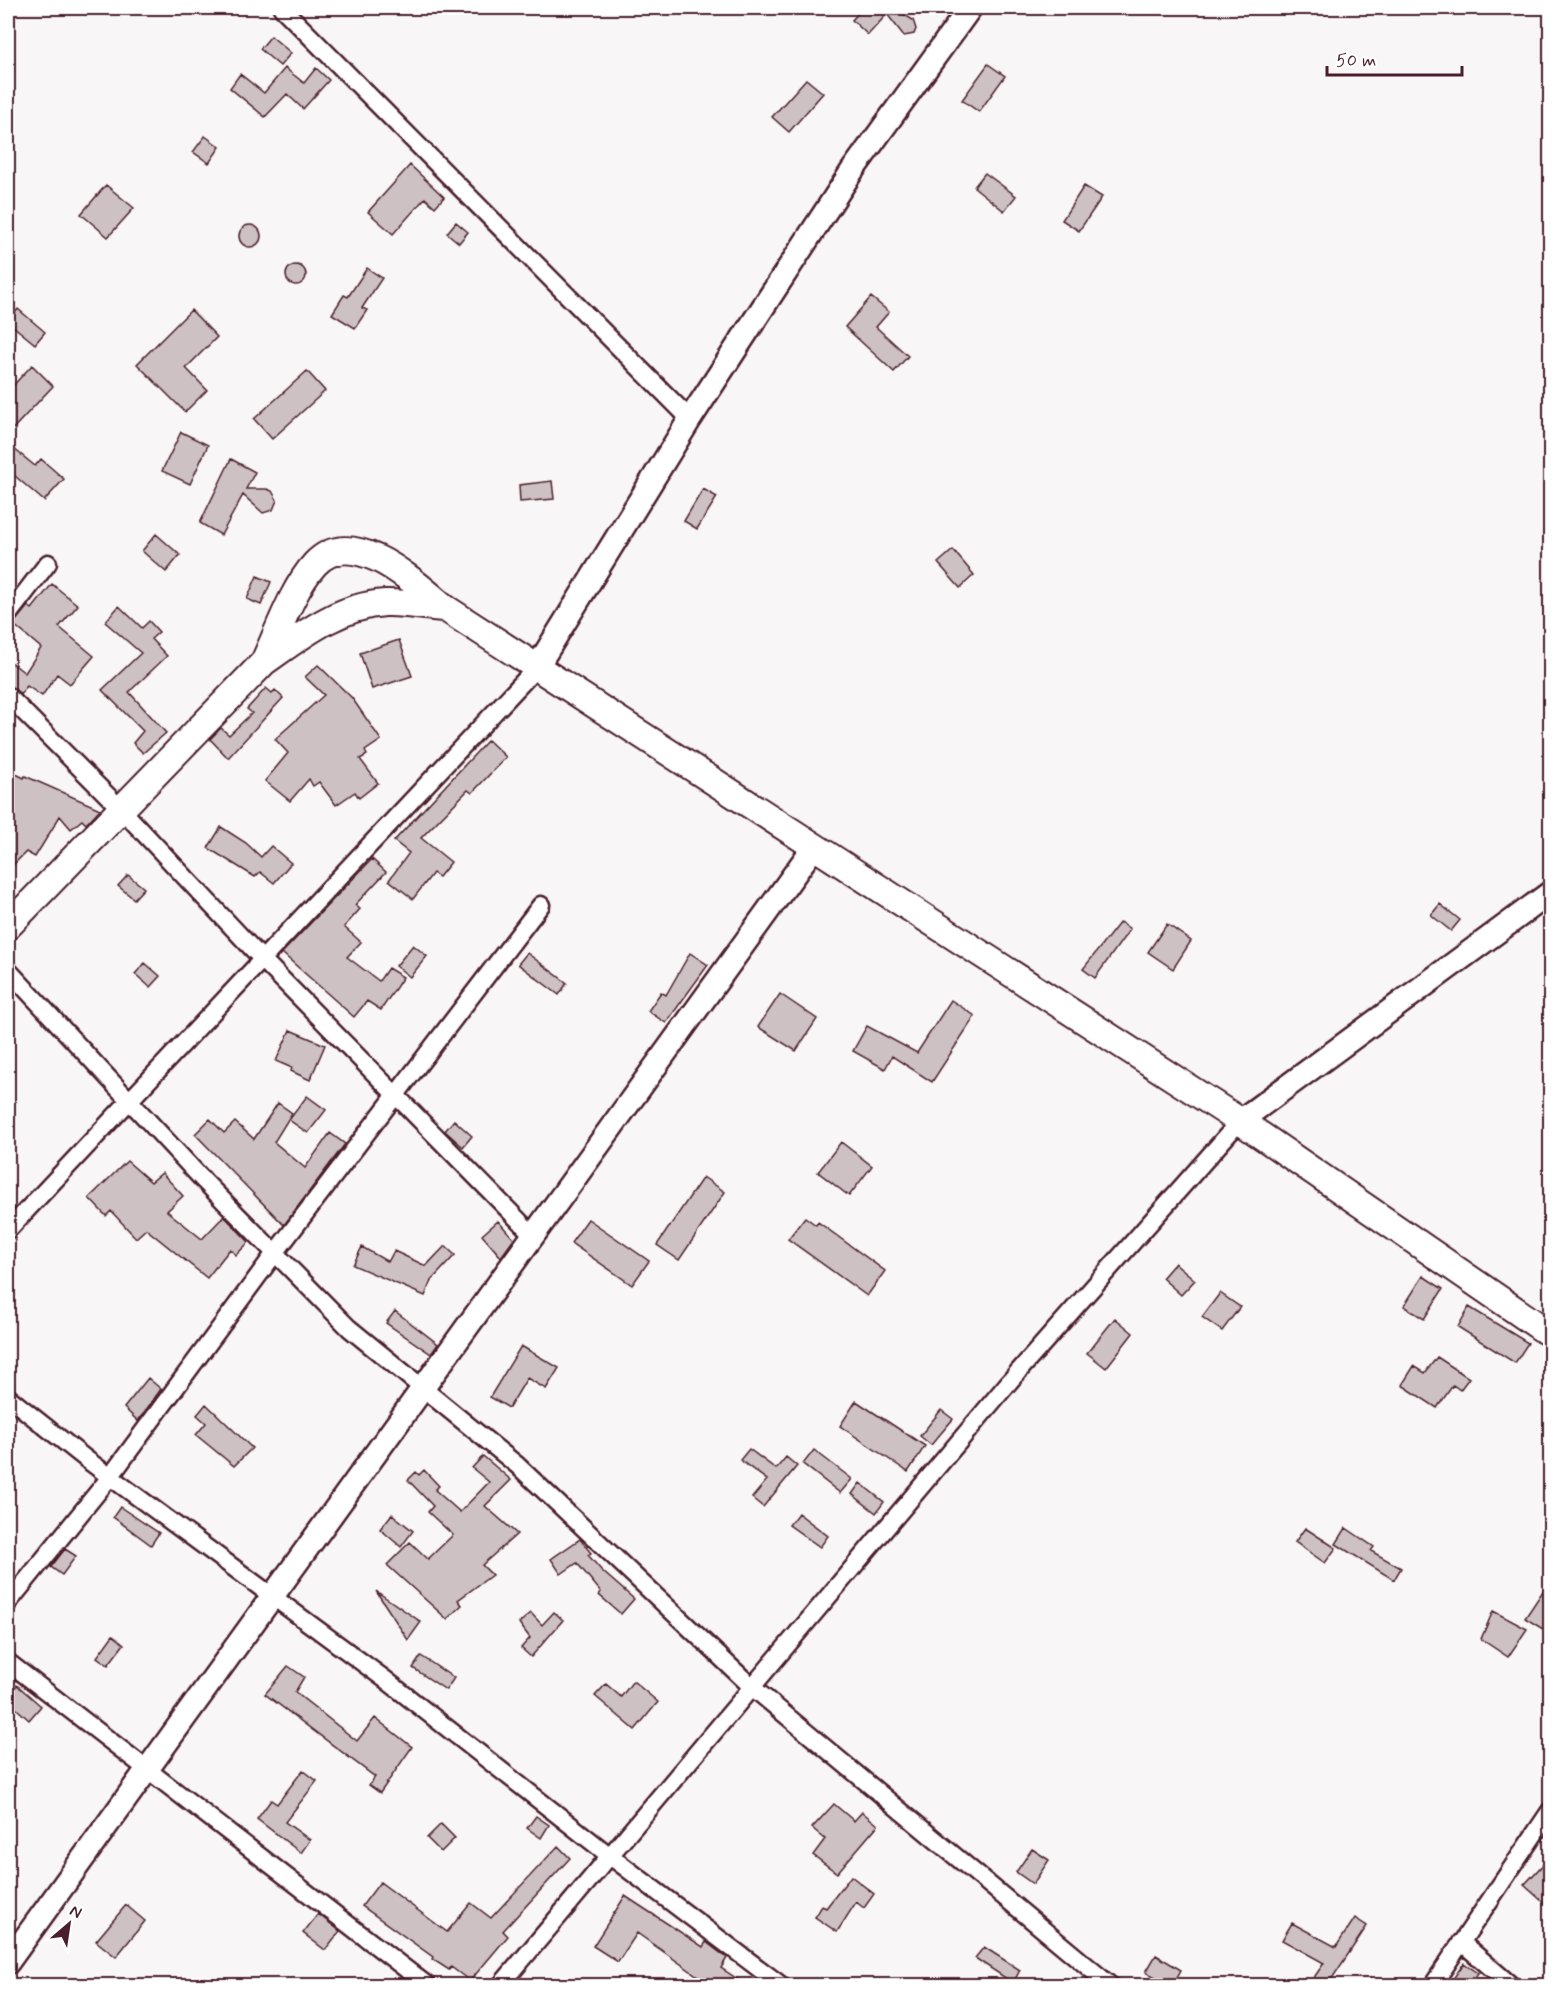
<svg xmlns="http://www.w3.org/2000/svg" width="1558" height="1993" font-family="Mynerve,sans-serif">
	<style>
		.building { fill: #cdc1c4; stroke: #4a1f2b; stroke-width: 1.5 }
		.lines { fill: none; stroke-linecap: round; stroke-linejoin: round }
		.street-casing { stroke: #4a1f2b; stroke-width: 21 }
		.secondary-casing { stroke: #4a1f2b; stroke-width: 27 }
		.primary-casing { stroke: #4a1f2b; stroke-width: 30 }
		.street { stroke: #fff; stroke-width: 16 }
		.secondary { stroke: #fff; stroke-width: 22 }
		.primary { stroke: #fff; stroke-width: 26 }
	</style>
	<rect width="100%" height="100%" fill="#f8f6f7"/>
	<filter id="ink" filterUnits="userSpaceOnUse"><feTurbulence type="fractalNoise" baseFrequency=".0167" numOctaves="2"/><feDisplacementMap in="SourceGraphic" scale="12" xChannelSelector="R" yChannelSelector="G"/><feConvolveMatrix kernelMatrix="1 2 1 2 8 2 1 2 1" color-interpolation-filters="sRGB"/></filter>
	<g filter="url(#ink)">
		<!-- building -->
		<path class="building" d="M863 8H893L913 20 916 29 914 34 904 36 887 14 868 35 852 20Z
			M271 36 291 53 280 66 260 49Z
			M988 64 1005 76 979 112 962 100Z
			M285 68 304 83 316 68 329 80 303 109 287 94 265 117 230 88 240 74 264 93Z
			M806 79 823 93 789 132 772 117Z
			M205 136 220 147 209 163 193 152Z
			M410 165 444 197 435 207 425 198 393 234 368 212Z
			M985 173 1016 196 1004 211 974 187Z
			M106 185 134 208 108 237 81 214Z
			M1084 186 1102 197 1079 231 1062 220Z
			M456 222 468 232 459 243 447 233Z
			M239 236a11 11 0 1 1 22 0a11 11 0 1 1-22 0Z
			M286 275a10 10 0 1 1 20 0a10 10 0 1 1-20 0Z
			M367 268 382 278 362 308 367 310 355 328 332 314 344 295 348 297Z
			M871 297 889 312 876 327 908 356 894 372 845 327Z
			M18 309 45 332 35 344 8 322Z
			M191 310 217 337 186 368 207 390 185 412 137 364Z
			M32 365 53 386 8 434V391Z
			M307 371 325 391 272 439 254 419Z
			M181 432 208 445 190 484 162 471Z
			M8 444 35 466 41 459 64 479 44 501 8 470Z
			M231 459 255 472 246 489H267L272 491 277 500 273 510 263 513 243 495 221 535 200 523Z
			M552 481 554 499 520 502 519 485Z
			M703 489 717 497 697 529 684 521Z
			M156 534 180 555 166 572 142 551Z
			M953 550 974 575 960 588 938 563Z
			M257 576 271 582 261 605 247 599Z
			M52 584 78 605 59 627 94 656 70 684 57 674 42 696 27 686 21 694 8 686V660L25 673 41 648 13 624 28 606 32 609Z
			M119 606 142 628 149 621 159 632 151 639 167 656 129 692 166 733 143 753 133 743 143 731 102 690 141 653 105 622Z
			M399 640 412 676 372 689 360 653Z
			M318 665 352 698 381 740 365 751 367 755 360 759 378 783 359 798 355 792 336 805 319 782 313 786 309 779 290 801 265 781 288 753 275 739 324 695 305 677Z
			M266 688 272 693 275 690 283 698 228 758 210 739 221 728 229 735 252 713 247 709Z
			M488 740 506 757 472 793 468 790 421 838 451 862 439 877 433 873 413 899 389 880 409 853 394 841Z
			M8 770 24 778 25 776 100 809 86 824 82 820 71 829 60 816 35 857 26 852 8 870Z
			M221 827 246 843 261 857 271 846 291 863 274 883 260 872 255 877 208 848Z
			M372 859 386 872 355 905 360 909 344 927 361 942 347 957 379 981 388 968 403 977 381 1010 367 1001 354 1017 282 953Z
			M128 875 144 888 134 899 118 886Z
			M1440 904 1460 920 1451 931 1431 915Z
			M1120 922 1130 929 1095 978 1083 969Z
			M1167 924 1191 941 1173 969 1148 952Z
			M413 945 427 956 410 977 396 966Z
			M527 953 567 983 559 995 518 964Z
			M690 953 708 965 666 1023 648 1011 661 992 666 995Z
			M145 963 160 976 150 987 135 974Z
			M780 994 817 1019 796 1051 758 1027Z
			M951 1000 975 1016 932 1082 892 1056 885 1069 853 1051 867 1026 917 1053Z
			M290 1030 325 1045 310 1080 291 1071 292 1068 276 1061Z
			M307 1096 326 1110 308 1133 289 1120Z
			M278 1103 292 1113 274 1142 305 1168 330 1133 345 1144 284 1225 195 1134 210 1119 224 1133 235 1122 254 1139Z
			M454 1120 472 1136 463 1147 445 1131Z
			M841 1142 872 1166 849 1196 818 1172Z
			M127 1161 151 1182 162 1173 183 1196 167 1211 202 1239 224 1216 249 1242 236 1255 230 1249 207 1278 146 1229 136 1238 111 1211 106 1216 89 1198Z
			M703 1177 725 1192 679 1260 657 1245Z
			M805 1217 816 1225 818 1222 885 1271 867 1296 788 1239Z
			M588 1219 649 1261 632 1285 571 1243Z
			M498 1221 514 1239 501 1257 482 1235Z
			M445 1246 455 1255 431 1281 425 1296 353 1265 362 1247 388 1262 394 1251 426 1266Z
			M1175 1263 1195 1280 1181 1295 1162 1278Z
			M1423 1276 1443 1289 1424 1319 1404 1306Z
			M1220 1293 1240 1307 1222 1331 1202 1317Z
			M1469 1307 1528 1343 1515 1363 1458 1327Z
			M395 1311 438 1344 431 1354 386 1323Z
			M1115 1318 1133 1333 1106 1368 1087 1353Z
			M521 1346 559 1368 546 1389 527 1378 509 1408 490 1397Z
			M1437 1357 1469 1378 1460 1390 1453 1385 1437 1408 1402 1385 1414 1366 1425 1373Z
			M148 1378 161 1389 138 1421 124 1408Z
			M856 1401 925 1446 908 1472 840 1426Z
			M206 1404 252 1448 234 1466 196 1435 206 1423 197 1415Z
			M941 1410 953 1419 931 1445 920 1436Z
			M749 1449 776 1469 786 1457 797 1466 763 1507 752 1498 767 1480 740 1460Z
			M814 1450 852 1479 840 1493 803 1464Z
			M483 1456 511 1480 485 1506 517 1534 482 1565 492 1575 458 1600 462 1605 447 1619 387 1565 410 1542 428 1559 453 1535 428 1512 433 1506 408 1480 416 1472 419 1475 424 1470 439 1486 435 1490 460 1512 489 1482 472 1468Z
			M860 1483 884 1502 876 1513 852 1494Z
			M120 1507 159 1533 151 1545 113 1517Z
			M798 1513 828 1536 820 1547 789 1525Z
			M392 1514 413 1531 401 1547 380 1529Z
			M1305 1528 1336 1548 1325 1563 1295 1542Z
			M1346 1528 1374 1547 1371 1551 1401 1568 1394 1580 1336 1544Z
			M580 1539 591 1553 588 1555 602 1571 634 1599 621 1614 599 1595 601 1592 577 1563 561 1574 551 1559Z
			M65 1549 76 1556 62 1575 51 1567Z
			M1551 1579V1623L1546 1631 1525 1618Z
			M376 1591 421 1622 408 1640Z
			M1493 1611 1527 1629 1508 1657 1481 1639Z
			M554 1612 563 1620 531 1657 521 1648 530 1638 519 1623 531 1613 542 1625Z
			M113 1635 124 1644 108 1665 97 1657Z
			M421 1656 454 1678 446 1690 413 1668Z
			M288 1666 304 1677 295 1692 357 1741 375 1718 412 1747 380 1793 369 1785 375 1777 265 1694Z
			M8 1681 15 1687 17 1685 41 1706 29 1720 8 1701Z
			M633 1681 658 1702 635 1730 595 1696 606 1684 621 1697Z
			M303 1770 317 1781 285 1822 310 1840 301 1853 257 1819 271 1800 277 1804Z
			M834 1804 854 1821 862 1812 878 1825 837 1873 813 1855 825 1839 812 1828Z
			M536 1816 549 1825 541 1838 527 1828Z
			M441 1824 455 1838 441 1852 427 1838Z
			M558 1846 570 1858 503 1931 508 1936 470 1981 451 1967 449 1970 432 1959 433 1957 362 1906 380 1882 447 1932 471 1903 491 1918Z
			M1032 1849 1049 1860 1033 1884 1016 1872Z
			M1551 1856V1909L1524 1885Z
			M851 1876 874 1894 864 1908 856 1902 837 1932 815 1917 822 1906 826 1908Z
			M625 1896 703 1947 706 1942 727 1958 721 1968 748 1986H712L637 1933 618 1962 593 1946Z
			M126 1905 145 1921 116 1957 96 1941Z
			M318 1914 340 1931 325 1950 303 1933Z
			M1355 1918 1367 1926 1327 1986 1313 1979 1324 1963 1282 1940 1292 1923 1336 1947Z
			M984 1947 1020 1970 1013 1983 975 1958Z
			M1156 1955 1181 1970 1172 1986 1146 1972Z
			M1464 1963 1478 1973 1469 1986H1448Z"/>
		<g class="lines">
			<!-- street casing -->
			<g class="street-casing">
				<path id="street" d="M282 8 690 419
					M8 615 48 563
					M8 696 122 810 263 960 533 1235
					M8 970 204 1181 349 1328 517 1465 752 1687 1111 1986
					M8 1230 537 667
					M8 1397 86 1459 386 1680 610 1856 782 1986
					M8 1603 110 1477 275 1253 541 905
					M8 1662 428 1986
					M1461 1942 1512 1986
					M500 1986 1010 1381 1240 1121
					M1432 1986 1550 1811"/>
			</g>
			<!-- secondary casing -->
			<g class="secondary-casing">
				<path id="secondary" d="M537 667 690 419 852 171 970 8
					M1240 1121 1550 893
					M8 1962 814 847"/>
			</g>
			<!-- primary casing -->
			<g class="primary-casing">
				<path id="primary" d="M264 662C278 632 293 588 315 564 353 523 416 584 445 608L1240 1121 1550 1334
					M8 926 264 662C301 636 338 606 385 603 404 602 426 607 445 608"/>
			</g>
			<!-- street -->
			<use href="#street" class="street"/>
			<!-- secondary -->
			<use href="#secondary" class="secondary"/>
			<!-- primary -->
			<use href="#primary" class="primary"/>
		</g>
	</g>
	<!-- margin -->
	<rect width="1558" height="1993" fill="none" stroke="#fff" stroke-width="30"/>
	<rect x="15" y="15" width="1528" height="1963" fill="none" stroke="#4a1f2b" stroke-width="2" filter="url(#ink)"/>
	<!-- north arrow -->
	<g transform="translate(69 1924) rotate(29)" stroke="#ffffff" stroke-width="4.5" paint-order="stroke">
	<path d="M0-4.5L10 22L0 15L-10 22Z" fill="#4a1f2b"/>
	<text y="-9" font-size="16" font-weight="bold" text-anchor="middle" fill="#4a1f2b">N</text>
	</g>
	<!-- scale -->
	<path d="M1327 66v9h135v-9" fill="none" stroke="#4a1f2b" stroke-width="3"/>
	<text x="1336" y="66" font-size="18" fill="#4a1f2b" stroke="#ffffff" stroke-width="4.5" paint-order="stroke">50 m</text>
</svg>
